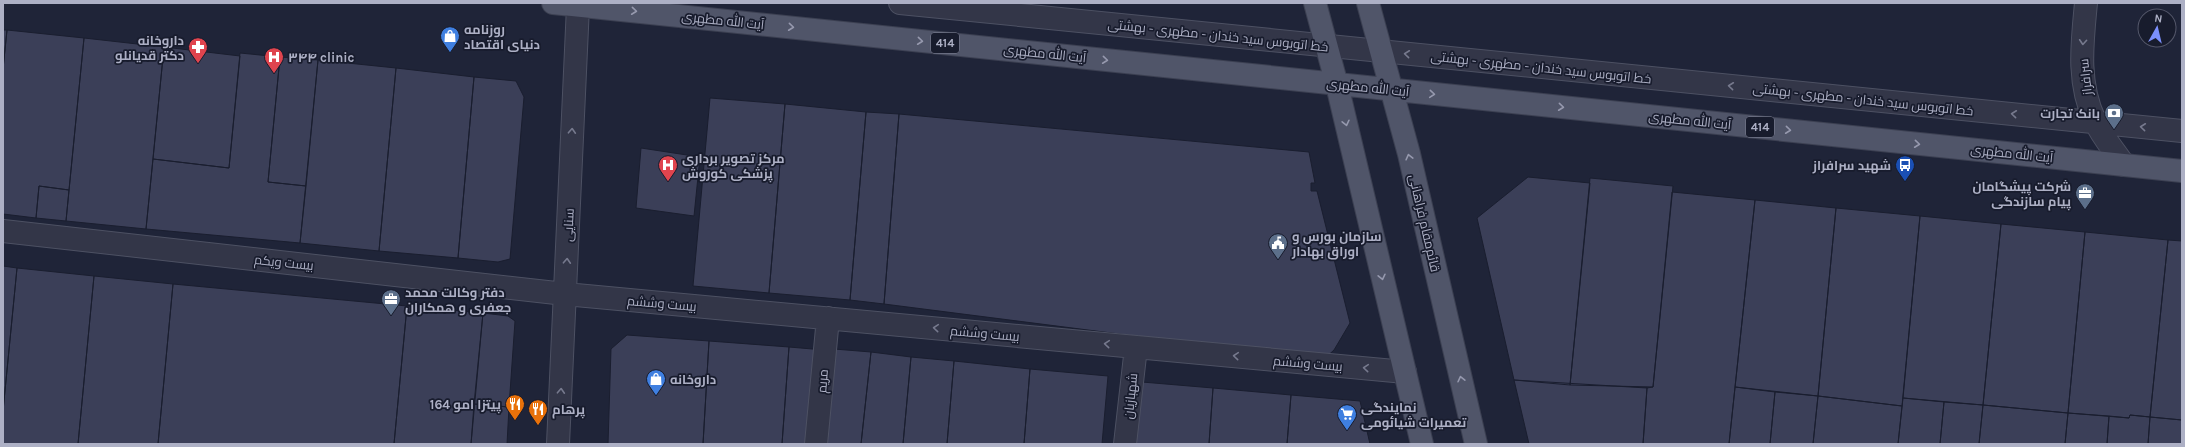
<svg xmlns="http://www.w3.org/2000/svg" width="2185" height="447" font-family="Karla,Cairo,sans-serif">
	<style>
		.building { fill: #3b3f58; stroke: #1a1e2f }
		.lines { fill: none; stroke-linecap: round; stroke-linejoin: round }
		.minor-casing { stroke: #4d5163; stroke-width: 24 }
		.major-casing { stroke: #3c4052; stroke-width: 24 }
		.minor { stroke: #333648; stroke-width: 22 }
		.major { stroke: #505569; stroke-width: 22 }
		.oneway { stroke: #9699ae }
		.oneway2 { stroke: #76798d }
		.labels { text-anchor: middle; stroke-width: 3.5; stroke-linejoin: round; paint-order: stroke }
		.shield { fill: #181c2d; stroke: #808497; stroke-width: 1 }
		.shield-label { font-size: 12px; font-weight: bold; fill: #adb0c5 }
		.street-label { font-size: 13px; fill: #adb0c5; stroke: #181c2d }
		.poi-label { font-size: 13px; font-weight: bold; fill: #adb0c5; stroke: #181c2d; text-anchor: start }
	</style>
	<rect width="100%" height="100%" fill="#1f2438"/>
	<!-- building -->
	<path class="building" d="M3 30H7L3 69Z
		M7 30 84 38 69 190 39 186 36 218 3 214V69Z
		M84 38 164 47 146 229 66 221Z
		M164 47 240 56 229 168 153 159Z
		M240 53 280 57 268 182 306 186 300 243 146 229 153 159 229 168Z
		M280 57 318 60 306 186 268 182Z
		M318 60 396 68 379 251 300 243Z
		M396 68 474 77 458 258 379 251Z
		M474 77 516 81 524 97 510 259 498 262 458 258Z
		M710 98 785 104 769 293 693 286Z
		M785 104 866 112 850 300 769 293Z
		M866 112 899 114 884 304 850 300Z
		M899 114 1309 152 1315 183H1311V191H1317L1350 323 1334 350 1323 360 884 304Z
		M641 148 700 157 694 216 636 208Z
		M1528 177 1590 183 1570 385 1514 380 1477 218Z
		M1590 178 1673 186 1653 387 1570 385Z
		M39 186 69 190 66 221 36 218Z
		M1672 192 1755 200 1729 444H1643L1647 388 1653 387Z
		M1755 200 1836 208 1818 396 1735 387Z
		M1836 208 1920 216 1902 406 1818 396Z
		M1920 216 2001 224 1983 405 1903 398Z
		M2001 224 2085 232 2068 413 1983 405Z
		M2085 232 2168 240 2150 417 2130 415 2129 418 2068 413Z
		M2168 240 2182 241V420L2150 417Z
		M3 266 17 268 3 411Z
		M17 268 94 276 78 444H3V411Z
		M94 276 173 284 158 444H78Z
		M173 284 407 306 394 444H158Z
		M407 306 483 313 471 444H394Z
		M483 313 508 316 515 321 509 407 474 404Z
		M627 335 709 341 703 444H608L611 349Z
		M709 341 789 347 782 444H703Z
		M789 347 824 350 817 444H782Z
		M834 349 871 352 861 444H826Z
		M871 352 911 357 903 444H861Z
		M911 357 954 361 947 444H903Z
		M954 361 1030 369 1024 444H947Z
		M1030 369 1108 376 1102 444H1024Z
		M1514 380 1647 388 1643 444H1529Z
		M1142 382 1213 388 1209 444H1130Z
		M1735 387 1775 392 1770 444H1729Z
		M1213 388 1291 395 1287 444H1209Z
		M1775 392 1818 396 1813 444H1770Z
		M1291 395 1360 401 1370 444H1287Z
		M1818 396 1902 406 1898 444H1813Z
		M1903 398 1944 402 1940 444H1898Z
		M1944 402 1983 405 1979 444H1940Z
		M474 404 509 407 507 444H471Z
		M1983 405 2068 413 2065 444H1979Z
		M2068 413 2109 416 2107 444H2065Z
		M2130 415 2150 417 2148 444H2107L2109 416 2129 418Z
		M2150 417 2182 420V444H2148Z"/>
	<g class="lines">
		<!-- minor casing -->
		<g class="minor-casing">
			<path id="minor" d="M900 3 2182 131
				M2086 3C2082 44 2077 83 2095 121 2102 137 2115 151 2124 165
				M3 231 565 294 1405 372
				M558 444 578 6
				M816 444 828 318
				M1125 444 1136 347"/>
		</g>
		<!-- major casing -->
		<g class="major-casing">
			<path id="major" d="M553 3 2182 171
				M1315 3 1337 85 1422 444
				M1368 3 1409 154 1476 444"/>
		</g>
		<!-- minor -->
		<use href="#minor" class="minor"/>
		<!-- major -->
		<use href="#major" class="major"/>
	</g>
	<!-- one-way arrows -->
	<defs><path id="oneway-chevron" d="M-2-3.5L2.5 0L-2 3.5" fill="none" stroke-width="1.6" stroke-linecap="round" stroke-linejoin="round"/></defs>
	<g class="oneway">
		<use href="#oneway-chevron" transform="translate(634 11) rotate(6)"/>
		<use href="#oneway-chevron" transform="translate(791 27) rotate(6)"/>
		<use href="#oneway-chevron" transform="translate(920 41) rotate(6)"/>
		<use href="#oneway-chevron" transform="translate(1105 60) rotate(6)"/>
		<use href="#oneway-chevron" transform="translate(1432 94) rotate(5)"/>
		<use href="#oneway-chevron" transform="translate(1561 107) rotate(6)"/>
		<use href="#oneway-chevron" transform="translate(1346 123) rotate(77)"/>
		<use href="#oneway-chevron" transform="translate(1788 130) rotate(6)"/>
		<use href="#oneway-chevron" transform="translate(1917 144) rotate(6)"/>
		<use href="#oneway-chevron" transform="translate(1409 157) rotate(-104)"/>
		<use href="#oneway-chevron" transform="translate(1382 277) rotate(77)"/>
		<use href="#oneway-chevron" transform="translate(1461 379) rotate(-103)"/>
	</g>
	<g class="oneway2">
		<use href="#oneway-chevron" transform="translate(2083 42) rotate(94)"/>
		<use href="#oneway-chevron" transform="translate(1407 54) rotate(-174)"/>
		<use href="#oneway-chevron" transform="translate(1731 86) rotate(-174)"/>
		<use href="#oneway-chevron" transform="translate(2014 114) rotate(-174)"/>
		<use href="#oneway-chevron" transform="translate(2143 127) rotate(-174)"/>
		<use href="#oneway-chevron" transform="translate(572 131) rotate(-87)"/>
		<use href="#oneway-chevron" transform="translate(567 261) rotate(-87)"/>
		<use href="#oneway-chevron" transform="translate(936 328) rotate(-175)"/>
		<use href="#oneway-chevron" transform="translate(1107 344) rotate(-175)"/>
		<use href="#oneway-chevron" transform="translate(1236 356) rotate(-175)"/>
		<use href="#oneway-chevron" transform="translate(1366 368) rotate(-175)"/>
		<use href="#oneway-chevron" transform="translate(561 391) rotate(-87)"/>
	</g>
	<!-- icons -->
	<defs>
		<g id="shop-pin" transform="scale(1)"><path d="M0 17L-7.5 6A9.5 9.5 0 1 1 7.5 6Z" fill="#3f7fe0" stroke="#181c2d"/><path d="M-5-2.5h2.3a2.7 3.5 0 0 1 5.4 0H5L5.5 6h-11ZM-1.5-2.5h3a1.5 2.3 0 0 0-3 0Z" fill="#fff"/></g>
		<g id="pharmacy-pin" transform="scale(1)"><path d="M0 17L-7.5 6A9.5 9.5 0 1 1 7.5 6Z" fill="#e0444e" stroke="#181c2d"/><path d="M-2-6h4v4h4v4h-4v4h-4v-4h-4v-4h4Z" fill="#fff"/></g>
		<g id="hospital-pin" transform="scale(1)"><path d="M0 17L-7.5 6A9.5 9.5 0 1 1 7.5 6Z" fill="#e0444e" stroke="#181c2d"/><path d="M-5-5h3v3.5h4V-5h3V5h-3V1.5h-4V5h-3Z" fill="#fff"/></g>
		<g id="bank-pin" transform="scale(1)"><path d="M0 17L-7.5 6A9.5 9.5 0 1 1 7.5 6Z" fill="#5c6f8a" stroke="#181c2d"/><path d="M-6-4H6V4H-6ZM0-2.3a2.3 2.3 0 1 0 0 4.6a2.3 2.3 0 1 0 0-4.6Z" fill="#fff"/></g>
		<g id="bus-pin" transform="scale(1)"><path d="M0 17L-7.5 6A9.5 9.5 0 1 1 7.5 6Z" fill="#1a4fb4" stroke="#181c2d"/><path d="M-5-6H5V4H4V6H2V4H-2V6H-4V4H-5ZM-3.5-4V0h7V-4ZM-3.5 1.2v1.5H-2V1.2ZM2 1.2v1.5H3.5V1.2Z" fill="#fff"/></g>
		<g id="office-pin" transform="scale(1)"><path d="M0 17L-7.5 6A9.5 9.5 0 1 1 7.5 6Z" fill="#5c6f8a" stroke="#181c2d"/><path d="M-6-3h4V-5.5h4V-3h4V5H-6ZM-1-4.5V-3h2v-1.5ZM-6 0V1H6V0Z" fill="#fff"/></g>
		<g id="civic-pin" transform="scale(1)"><path d="M0 17L-7.5 6A9.5 9.5 0 1 1 7.5 6Z" fill="#5c6f8a" stroke="#181c2d"/><path d="M-.6-6.5H3V-4.5H.6V-3L4-1V1h2V6H-6V1h2V-1L-.6-3ZM-1.2 2.5V6h2.4V2.5Z" fill="#fff"/></g>
		<g id="restaurant-pin" transform="scale(1)"><path d="M0 17L-7.5 6A9.5 9.5 0 1 1 7.5 6Z" fill="#e8710a" stroke="#181c2d"/><path d="M-5-6h1v4h1v-4h1v4h1v-4h1v5L-1.5 .5V6h-2V.5L-5-1ZM5-6V6H3V1.5H1.5Q1.5-4 5-6Z" fill="#fff"/></g>
		<g id="supermarket-pin" transform="scale(1)"><path d="M0 17L-7.5 6A9.5 9.5 0 1 1 7.5 6Z" fill="#3f7fe0" stroke="#181c2d"/><path d="M-6-5.5h2.5l.6 2H6L4.5 2H-2.5L-4.4-4H-6ZM-1.5 3.2a1.3 1.3 0 1 0 .1 0ZM3 3.2a1.3 1.3 0 1 0 .1 0Z" fill="#fff"/></g>
	</defs>
	<g fill-rule="evenodd">
		<use href="#shop-pin" x="450" y="36"/>
		<use href="#pharmacy-pin" x="198" y="47"/>
		<use href="#hospital-pin" x="274" y="57"/>
		<use href="#bank-pin" x="2114" y="113"/>
		<use href="#hospital-pin" x="668" y="165"/>
		<use href="#bus-pin" x="1905" y="165"/>
		<use href="#office-pin" x="2085" y="193"/>
		<use href="#civic-pin" x="1278" y="243"/>
		<use href="#office-pin" x="391" y="299"/>
		<use href="#shop-pin" x="656" y="379"/>
		<use href="#restaurant-pin" x="515" y="404"/>
		<use href="#restaurant-pin" x="538" y="409"/>
		<use href="#supermarket-pin" x="1347" y="414"/>
	</g>
	<g class="labels">
		<!-- shield labels -->
		<g class="shield">
			<rect x="931" y="33" width="28" height="20" rx="3"/>
			<rect x="1746" y="117" width="28" height="20" rx="3"/>
		</g>
		<g class="shield-label">
			<text x="945" y="47">414</text>
			<text x="1760" y="131">414</text>
		</g>
		<!-- street labels -->
		<g class="street-label">
			<text transform="translate(723 20) rotate(6)" y="5">آیت الله مطهری</text>
			<text transform="translate(1218 35) rotate(6)" y="5">خط اتوبوس سید خندان - مطهری - بهشتی</text>
			<text transform="translate(1045 53) rotate(6)" y="5">آیت الله مطهری</text>
			<text transform="translate(1541 67) rotate(6)" y="5">خط اتوبوس سید خندان - مطهری - بهشتی</text>
			<text transform="translate(2085 77) rotate(-96)" y="5">سرافراز</text>
			<text transform="translate(1368 87) rotate(6)" y="5">آیت الله مطهری</text>
			<text transform="translate(1863 99) rotate(6)" y="5">خط اتوبوس سید خندان - مطهری - بهشتی</text>
			<text transform="translate(1690 120) rotate(6)" y="5">آیت الله مطهری</text>
			<text transform="translate(2012 153) rotate(6)" y="5">آیت الله مطهری</text>
			<text transform="translate(1425 223) rotate(77)" y="5">قائم‌مقام فراهانی</text>
			<text transform="translate(568 225) rotate(-87)" y="5">سنایی</text>
			<text transform="translate(284 262) rotate(6)" y="5">بیست ویکم</text>
			<text transform="translate(662 303) rotate(5)" y="5">بیست وششم</text>
			<text transform="translate(985 333) rotate(5)" y="5">بیست وششم</text>
			<text transform="translate(1308 363) rotate(5)" y="5">بیست وششم</text>
			<text transform="translate(822 381) rotate(-85)" y="5">مریم</text>
			<text transform="translate(1130 396) rotate(-84)" y="5">شهبازیان</text>
		</g>
		<!-- poi labels -->
		<g class="poi-label">
			<text x="464" y="34">روزنامه<tspan x="464" dy="15">دنیای اقتصاد</tspan></text>
			<text x="184" y="45" text-anchor="end">داروخانه<tspan x="184" dy="15">دکتر قدیانلو</tspan></text>
			<text x="288" y="62">۳۴۴ clinic</text>
			<text x="2100" y="118" text-anchor="end">بانک تجارت</text>
			<text x="682" y="163">مرکز تصویر برداری<tspan x="682" dy="15">پزشکی کوروش</tspan></text>
			<text x="1891" y="170" text-anchor="end">شهید سرافراز</text>
			<text x="2071" y="191" text-anchor="end">شرکت پیشگامان<tspan x="2071" dy="15">پیام سازندگی</tspan></text>
			<text x="1292" y="241">سازمان بورس و<tspan x="1292" dy="15">اوراق بهادار</tspan></text>
			<text x="405" y="297">دفتر وکالت محمد<tspan x="405" dy="15">جعفری و همکاران</tspan></text>
			<text x="670" y="384">داروخانه</text>
			<text x="501" y="409" text-anchor="end">پیتزا امو 164</text>
			<text x="1361" y="412">نمایندگی<tspan x="1361" dy="15">تعمیرات شیائومی</tspan></text>
			<text x="552" y="414">پرهام</text>
		</g>
	</g>
	<!-- border -->
	<rect width="2185" height="447" fill="none" stroke="#adb0c5" stroke-width="8"/>
	<!-- north arrow -->
	<g transform="translate(2157 28) rotate(8)"><circle r="19" fill="#181c2d" stroke="#54576a"/>
	<path d="M0-3L7 15L0 10L-7 15Z" fill="#7b8ffc"/>
	<text y="-6" font-size="11" font-weight="bold" text-anchor="middle" fill="#adb0c5">N</text>
	</g>
</svg>
